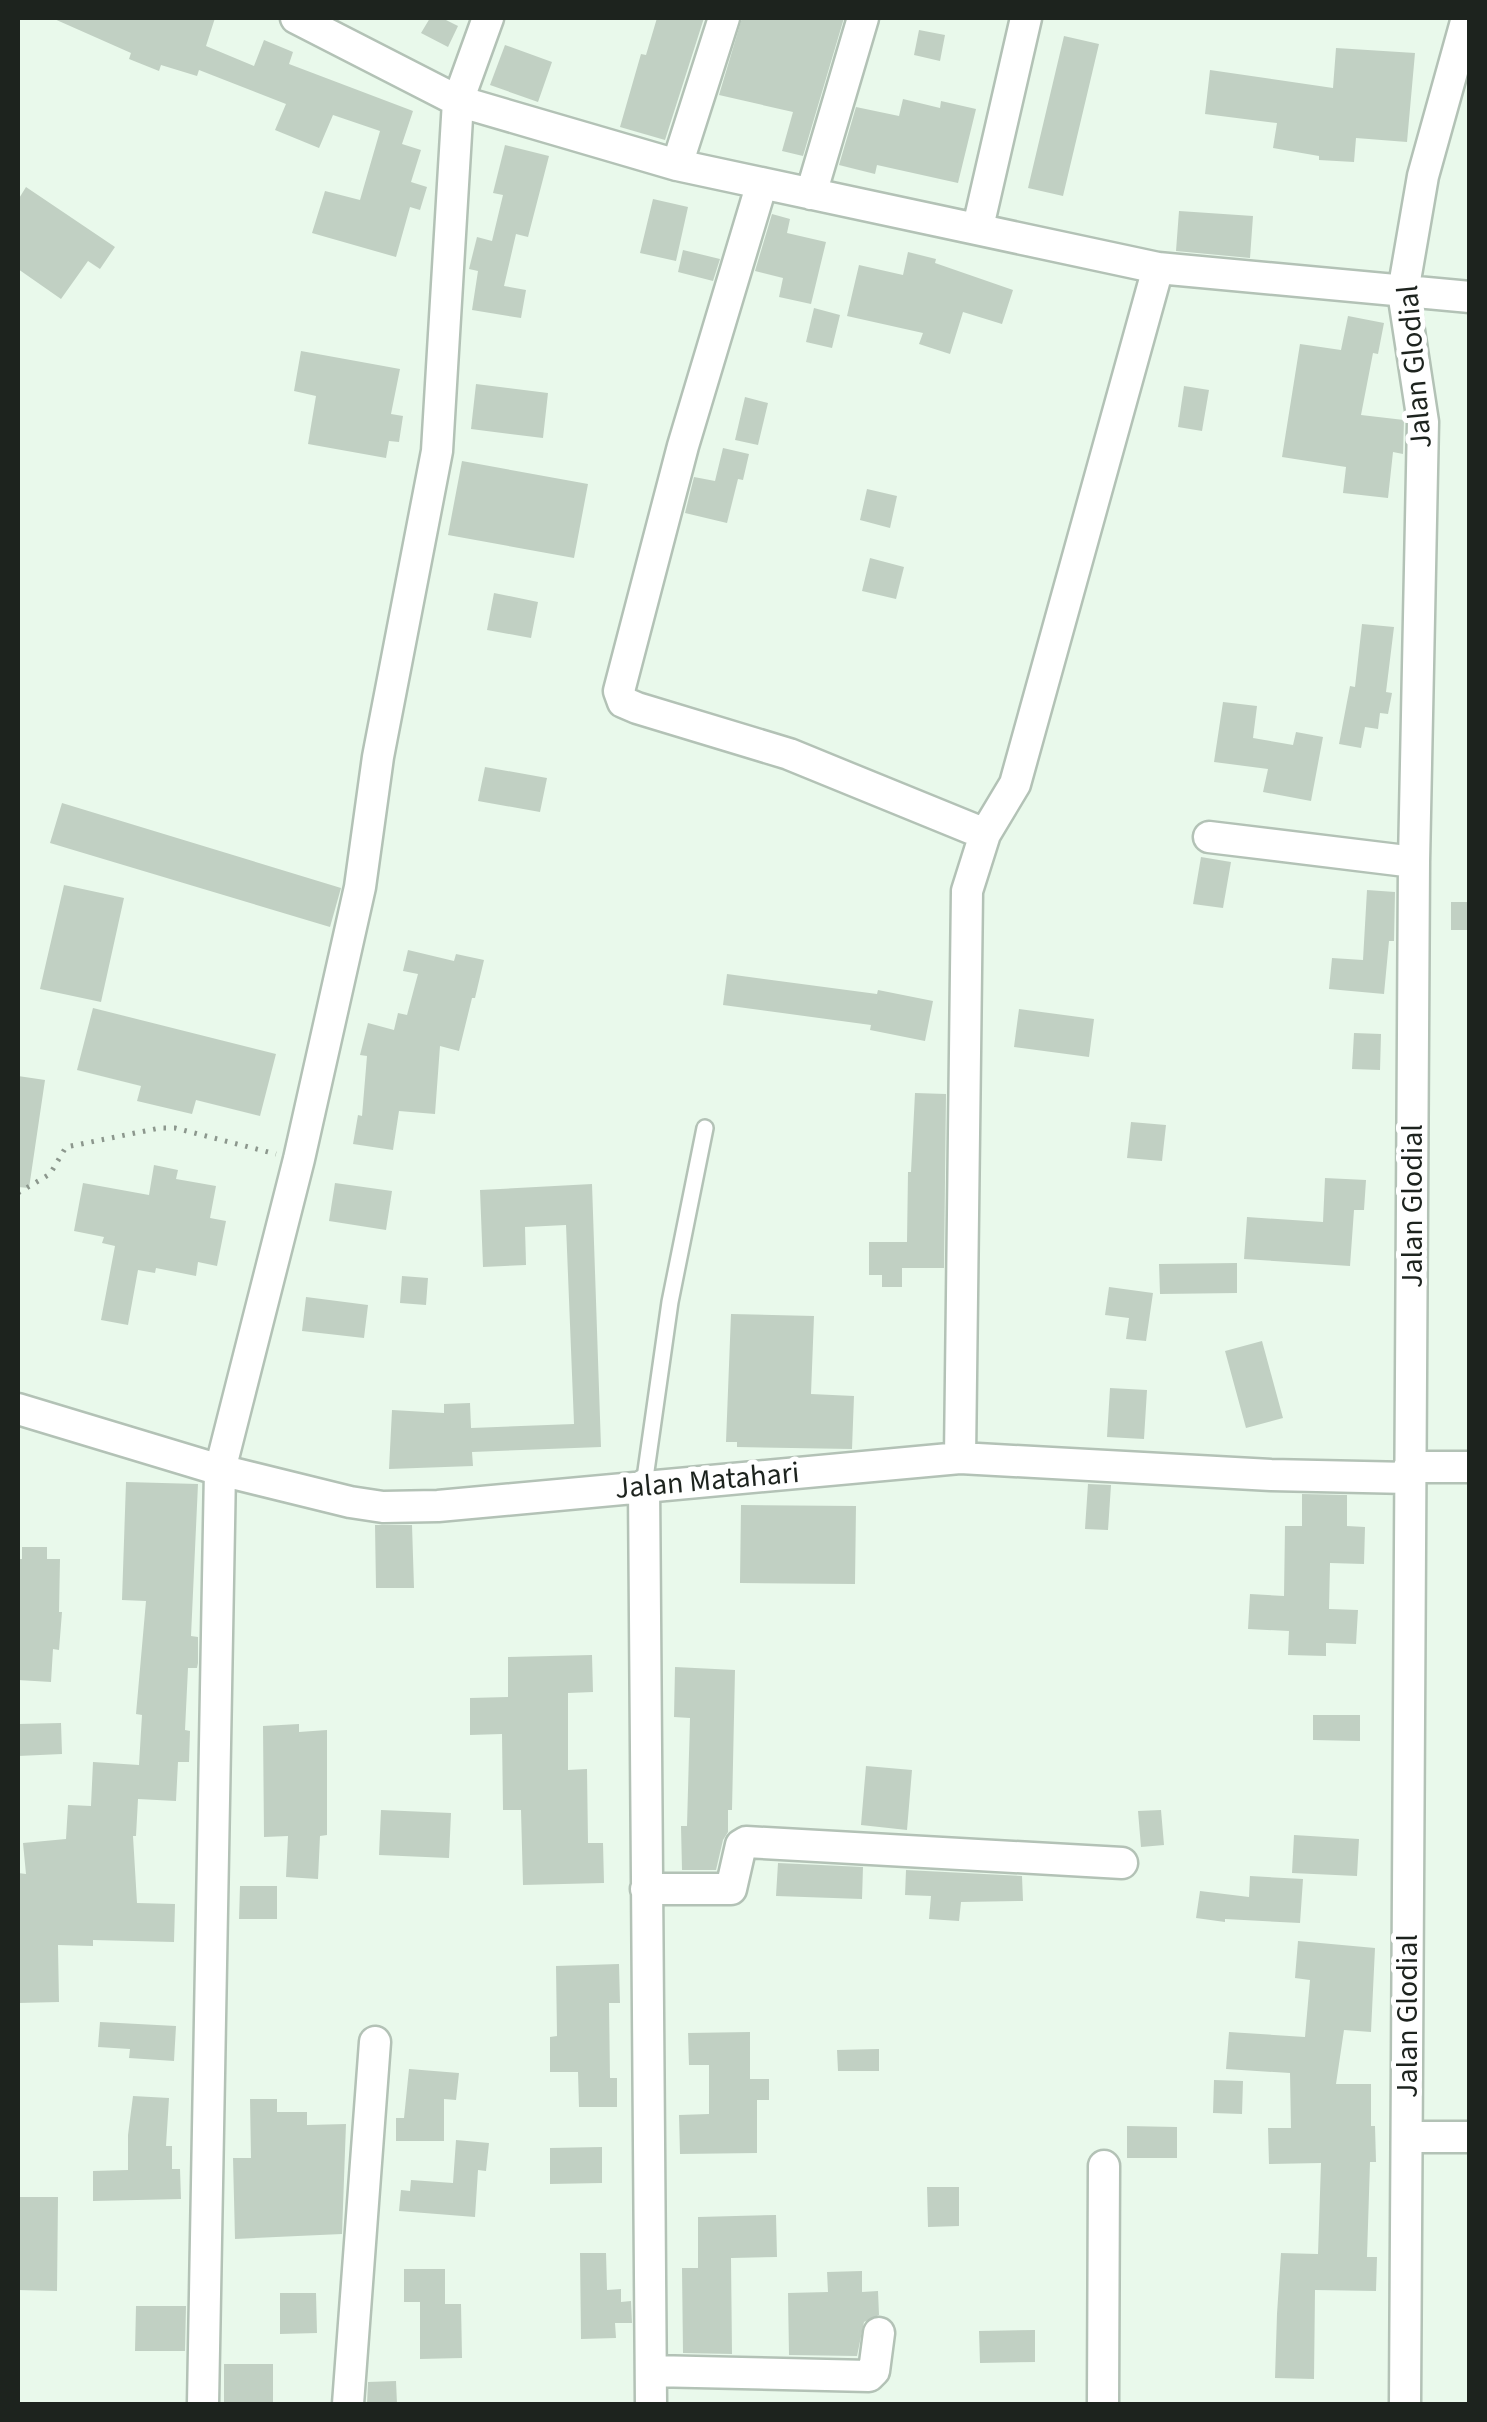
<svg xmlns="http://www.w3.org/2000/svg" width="1487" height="2422" font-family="'Source Sans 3',sans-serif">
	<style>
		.building { fill: #c1d0c3 }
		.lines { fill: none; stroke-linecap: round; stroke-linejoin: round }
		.lane-casing { stroke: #b3c2b6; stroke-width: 20 }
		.street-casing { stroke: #b3c2b6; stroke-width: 35 }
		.path { stroke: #8c978d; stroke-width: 5; stroke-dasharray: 2.5 8; stroke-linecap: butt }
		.lane { stroke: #fff; stroke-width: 15 }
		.street { stroke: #fff; stroke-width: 30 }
		.labels { text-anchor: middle; stroke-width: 10; stroke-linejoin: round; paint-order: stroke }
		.street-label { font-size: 30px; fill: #1d231e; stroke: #fff }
	</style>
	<rect width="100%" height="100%" fill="#e9f9eb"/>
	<!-- building -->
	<path class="building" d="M52 18H215L206 46 254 66 264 40 293 52 289 64 413 111 402 144 421 150 411 182 427 187 420 210 410 207 396 257 312 233 325 191 360 200 380 131 333 115 319 148 275 130 286 104 199 70 197 76 161 65 159 71 129 59 131 53Z
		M430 18H442L458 26 448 47 421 33Z
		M657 18H704L665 140 620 127 641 54 646 55Z
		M742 18H844L803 156 782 151 793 112 719 95Z
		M919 30 945 35 940 61 914 55Z
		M1064 36 1099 44 1063 196 1028 188Z
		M505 45 552 62 538 102 490 85Z
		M1336 48 1415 53 1407 142 1356 138 1354 162 1319 160V156L1273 148 1277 123 1205 114 1210 70 1333 88Z
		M903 99 940 108 941 101 976 109 958 183 877 165 875 174 839 165 856 107 899 116Z
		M505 145 549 156 528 237 516 234 504 286 526 290 521 318 472 310 478 271 469 269 477 237 492 241 503 195 493 193Z
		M26 187 115 247 100 269 88 261 61 299 18 269V200Z
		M653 199 688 207 676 261 640 253Z
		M1179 211 1253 216 1250 258 1176 251Z
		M772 214 790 219 787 233 826 242 811 304 779 297 783 278 755 271Z
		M683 250 720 259 713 281 678 272Z
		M908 252 936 259 935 263 1013 290 1002 324 963 312 950 354 919 344 923 333 847 316 859 265 903 275Z
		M814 308 840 315 832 348 806 342Z
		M1348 316 1384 323 1378 354 1373 353 1361 415 1404 420 1403 454 1393 452 1388 498 1343 493 1346 467 1282 457 1300 344 1341 350Z
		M301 351 400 369 391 414 403 416 399 442 389 441 386 458 308 444 316 396 294 391Z
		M476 384 548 393 543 438 471 429Z
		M1184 386 1209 390 1202 431 1178 427Z
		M745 397 768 403 758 445 735 440Z
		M723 448 749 454 743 480 738 479 727 523 685 513 694 477 715 481Z
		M462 461 588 484 574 558 448 535Z
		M867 489 897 496 890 528 860 520Z
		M870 558 904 567 896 599 862 591Z
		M494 593 538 602 531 638 487 630Z
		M1362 624 1394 627 1386 692 1392 693 1388 714 1380 713 1378 729 1365 727 1361 748 1339 744 1350 686 1355 687Z
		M1223 702 1257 706 1253 738 1293 745 1296 732 1323 737 1311 801 1263 792 1268 769 1214 762Z
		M485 767 547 778 540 812 478 801Z
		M62 803 341 888 330 927 50 843Z
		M1201 857 1231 862 1223 908 1193 904Z
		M64 885 124 898 101 1002 40 989Z
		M1367 890 1395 892 1394 941H1389L1384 994 1329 989 1332 958 1363 960Z
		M1451 902H1470V930H1451Z
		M408 950 454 961 456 954 484 960 475 998H472L459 1051 440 1046 435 1114 399 1111 393 1150 353 1144 358 1115 362 1116 367 1056 360 1055 368 1023 394 1030 398 1013 407 1015 418 974 403 971Z
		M727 974 877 994 878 990 933 1001 925 1041 870 1030 871 1025 723 1005Z
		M93 1008 276 1054 260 1116 196 1100 192 1114 137 1101 141 1086 77 1070Z
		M1019 1009 1094 1019 1089 1057 1014 1047Z
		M1354 1033 1381 1034 1380 1070 1352 1069Z
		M18 1076 45 1080 29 1188 18 1187Z
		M915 1093 946 1094 944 1268H902V1287H882V1275H869V1242H907L908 1172H911Z
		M1131 1122 1166 1125 1162 1161 1127 1158Z
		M154 1165 178 1170 176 1179 216 1186 210 1218 226 1221 217 1266 198 1262 196 1276 156 1268 155 1273 138 1270 128 1325 101 1320 115 1246 102 1243 104 1237 74 1231 83 1183 149 1195Z
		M1325 1178 1366 1180 1364 1210H1354L1350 1266 1244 1259 1247 1217 1323 1222Z
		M335 1183 392 1191 386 1230 329 1221Z
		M592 1184 601 1447 472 1452 473 1466 389 1469 392 1410 444 1413V1404L470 1403 471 1428 574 1424 566 1225 525 1227 526 1265 483 1267 480 1190Z
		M1237 1263V1293L1160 1294 1159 1264Z
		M402 1276 428 1278 426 1305 400 1303Z
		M1109 1287 1153 1293 1146 1341 1126 1339 1129 1318 1105 1315Z
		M306 1297 368 1305 364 1338 302 1331Z
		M731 1314 814 1316 811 1394 854 1396 852 1449 737 1447V1442H726Z
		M1262 1341 1283 1418 1246 1428 1225 1351Z
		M1110 1388 1147 1390 1144 1439 1107 1437Z
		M126 1482 198 1484 191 1636 198 1637V1663L197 1668H188L185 1730 190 1731 189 1762H178L176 1801 138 1799 136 1836H133L137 1903 175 1904 174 1942 93 1940V1946L58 1945 59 2002 18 2003V1873L26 1874 23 1843 66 1839 68 1805 91 1806 93 1762 139 1765 142 1715 136 1714 146 1601 122 1600Z
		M1088 1484 1111 1485 1108 1530 1085 1529Z
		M1302 1494 1347 1495V1526L1365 1527 1364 1564 1330 1563 1329 1609 1358 1610 1356 1644 1326 1643V1656L1288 1655 1289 1631 1248 1629 1250 1594 1284 1596 1285 1526H1302Z
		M741 1505 856 1506 855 1584 740 1583Z
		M375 1525H412L414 1588H376Z
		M22 1547H47V1559H60L59 1612H62L59 1650 53 1649 51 1682 18 1680V1559H22Z
		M592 1655 593 1692 568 1693V1770L587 1769 588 1843H603L604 1883 523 1885 521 1810H503L502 1734 470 1735V1698L508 1697V1657Z
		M675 1667 735 1670 732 1810H728V1832L723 1840 716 1870H682L681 1826H687L690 1718 674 1717Z
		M1313 1715H1360V1741L1313 1740Z
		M61 1723 62 1754 18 1756V1724Z
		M299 1724V1732L327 1730V1835L320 1836 318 1879 286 1877 288 1836 264 1837 263 1726Z
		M866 1766 912 1770 907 1830 861 1825Z
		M381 1810 451 1813 449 1858 379 1855Z
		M1161 1810 1164 1845 1141 1847 1138 1811Z
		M1294 1835 1359 1839 1357 1876 1292 1873Z
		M778 1863 863 1867 862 1899 776 1896Z
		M906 1870 1022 1876 1023 1901 961 1902 959 1921 929 1919 931 1896 905 1895Z
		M1250 1876 1303 1879 1300 1923 1225 1919V1922L1196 1918 1200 1891 1249 1897Z
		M240 1886H277V1919H239Z
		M1298 1941 1375 1948 1371 2032 1344 2030 1336 2084H1371V2126H1375L1376 2162H1370L1367 2257H1377L1376 2291 1315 2290 1314 2379 1275 2378 1277 2314 1281 2253 1318 2254 1321 2163 1269 2164 1268 2128H1291L1290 2073 1226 2069 1229 2032 1305 2037 1310 1980 1295 1978Z
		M619 1964 620 2003H609L610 2078H617V2107H579L578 2072H550V2037L557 2036 556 1966Z
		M100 2022 176 2026 174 2061 129 2058 130 2049 98 2047Z
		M750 2032V2079H769V2100H757V2153L680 2154 679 2115 709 2114V2065H689L688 2033Z
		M879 2049V2071H838L837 2050Z
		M409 2069 459 2073 456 2100 444 2099V2141H396V2118H404Z
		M1214 2080 1243 2081 1242 2114 1213 2113Z
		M133 2096 169 2098 166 2146H172V2169H180L181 2199 93 2201V2171L128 2170V2135Z
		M250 2099H277V2112H307V2125L346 2124 342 2234 235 2239 233 2158H251Z
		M1127 2126 1177 2127V2158H1127Z
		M456 2140 489 2143 486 2171 478 2170 475 2217 399 2211 401 2190 410 2191 411 2180 453 2183Z
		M602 2147V2183L550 2184V2148Z
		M927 2187H959V2226L928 2227Z
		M18 2197H58L57 2291 18 2290Z
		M776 2215 777 2257 731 2258 732 2354 683 2353 682 2268H698V2217Z
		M580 2253H606L607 2290 621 2289V2302L631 2301 632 2323H615L616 2338 581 2339Z
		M404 2269H445V2304H461L462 2358 420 2359V2302H404Z
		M862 2271V2292L878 2291 879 2315 864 2322 857 2356 789 2355 788 2293 828 2292 827 2272Z
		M280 2293H316L317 2333 280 2334Z
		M136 2306H186L185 2351H135Z
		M1035 2330V2362L980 2363 979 2331Z
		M224 2364H273V2404H224Z
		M396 2381 397 2404H367L368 2382Z"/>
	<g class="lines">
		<!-- lane casing -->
		<g class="lane-casing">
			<path id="lane" d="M644 1485 670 1302 705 1128"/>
		</g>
		<!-- street casing -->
		<g class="street-casing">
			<path id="street" d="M296 18 458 101 677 165 1158 268 1470 297
				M677 165 724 18
				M762 183 683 446 619 691 623 702 637 708 789 754 985 834
				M811 194 863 18
				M978 227 1026 18
				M1209 837 1414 862
				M18 1409 220 1470 350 1502 383 1507 438 1506 960 1458 1271 1475 1409 1478
				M960 1458 967 891 985 834 1015 784 1158 268
				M1409 1467H1470
				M644 1485 651 2404
				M646 1889H731L741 1845 746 1842 1122 1863
				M1407 2137H1470
				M651 2371 869 2376 874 2371 879 2333
				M203 2404 220 1470 299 1159 360 887 378 757 437 451 458 101 488 18
				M348 2404 375 2042
				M1103 2404 1104 2166
				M1405 2404 1414 862 1423 422 1403 292 1423 176 1467 18"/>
		</g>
		<!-- path -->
		<path class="path" d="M18 1193 50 1174 66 1147 160 1128H175L276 1154"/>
		<!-- lane -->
		<use href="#lane" class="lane"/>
		<!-- street -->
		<use href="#street" class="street"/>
	</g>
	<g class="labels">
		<!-- street labels -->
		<g class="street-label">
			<text transform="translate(1414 367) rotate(-95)" y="10">Jalan Glodial</text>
			<text transform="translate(1412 1206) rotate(-90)" y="10">Jalan Glodial</text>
			<text transform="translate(707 1480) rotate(-5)" y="10">Jalan Matahari</text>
			<text transform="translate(1407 2016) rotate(-90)" y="10">Jalan Glodial</text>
		</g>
	</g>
	<!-- border -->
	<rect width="1487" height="2422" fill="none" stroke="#1d231e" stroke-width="40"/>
</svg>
